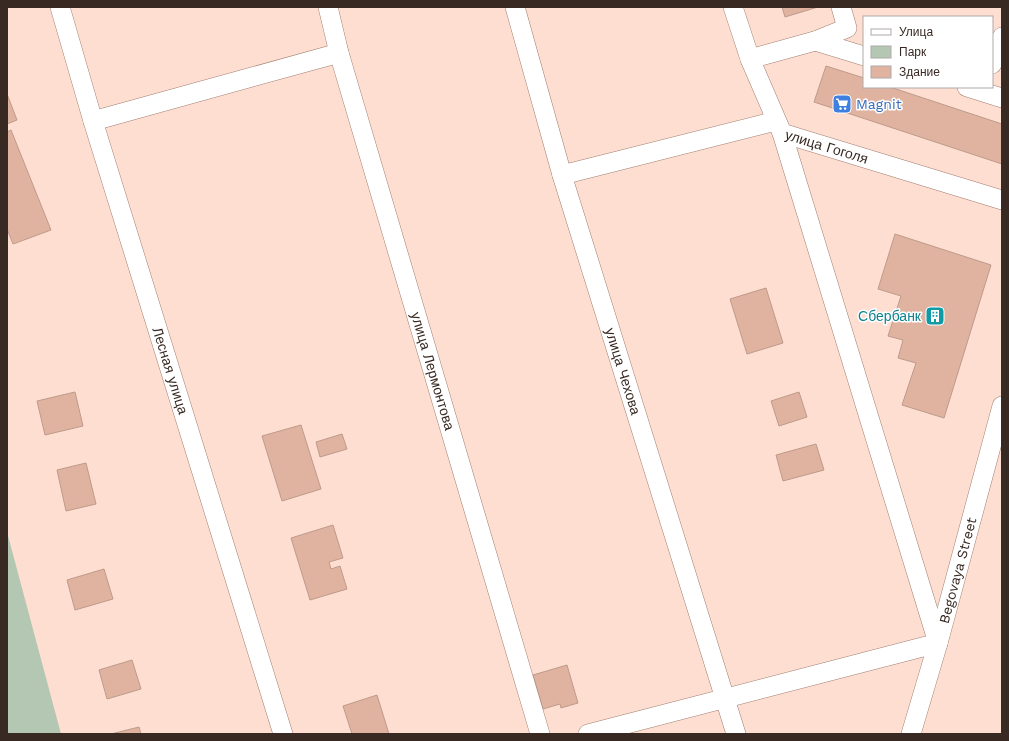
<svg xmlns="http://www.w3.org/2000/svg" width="1009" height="741" font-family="'Work Sans',sans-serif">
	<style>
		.green { fill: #b4c7b3 }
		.building { fill: #e0b3a1; stroke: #be9a8b }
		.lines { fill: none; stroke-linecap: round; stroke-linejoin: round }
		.minor-casing { stroke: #a27f71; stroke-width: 20 }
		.minor { stroke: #fff; stroke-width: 19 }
		.labels { text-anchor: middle; stroke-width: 3; stroke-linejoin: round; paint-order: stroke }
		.shop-label { font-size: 14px; fill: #366cbe; stroke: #fff; text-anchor: start }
		.street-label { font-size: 14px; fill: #382923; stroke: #fff }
		.culture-label { font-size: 14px; fill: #0d838f; stroke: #fff; text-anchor: end }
	</style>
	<rect width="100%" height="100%" fill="#fdded1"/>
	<!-- green -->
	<path class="green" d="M7 532 61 734H7Z"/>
	<!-- building -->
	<path class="building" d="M782 7H818L785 17Z
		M826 66 864 78V87H890L1002 124V164L814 102Z
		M7 94 17 120 7 124Z
		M11 130 51 230 13 244 7 229V132Z
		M895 234 991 265 944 418 902 405 916 363 898 358 903 340 888 336 901 296 878 289Z
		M766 288 783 343 747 354 730 299Z
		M75 392 83 426 45 435 37 401Z
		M799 392 807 417 779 426 771 401Z
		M301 425 321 489 282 501 262 436Z
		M342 434 347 449 320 457 316 442Z
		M816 444 824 470 783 481 776 455Z
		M86 463 96 504 66 511 57 470Z
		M333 525 343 558 329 562 331 569 340 566 347 589 310 600 291 538Z
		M104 569 113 599 75 610 67 580Z
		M132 660 141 689 107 699 99 670Z
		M567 665 578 703 561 708 560 704 543 709 533 675Z
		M377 695 389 734H352L343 706Z
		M139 727 141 734H111Z"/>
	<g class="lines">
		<!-- minor casing -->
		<g class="minor-casing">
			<g id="minor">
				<path id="s1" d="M60 7 93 121 283 734"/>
				<path id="s2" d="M328 7 339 53 540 734"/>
				<path id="s3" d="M515 7 562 175 736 734"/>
				<path id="s4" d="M733 7 750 59 782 133 1002 200"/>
				<path d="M815 41 864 56"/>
				<path d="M750 59 815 41 847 28 841 7"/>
				<path d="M992 64 1002 37"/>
				<path d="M967 87 1002 98"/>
				<path d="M93 121 339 53"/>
				<path d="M562 175 776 121"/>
				<path d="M588 734 938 643 782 133"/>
				<path id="s5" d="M911 734 938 643 1002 406"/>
			</g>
		</g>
		<!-- minor -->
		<use href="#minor" class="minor"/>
	</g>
	<!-- icons -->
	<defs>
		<g id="supermarket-square" transform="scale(1)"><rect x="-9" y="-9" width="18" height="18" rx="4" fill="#3f7fe0" stroke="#fff"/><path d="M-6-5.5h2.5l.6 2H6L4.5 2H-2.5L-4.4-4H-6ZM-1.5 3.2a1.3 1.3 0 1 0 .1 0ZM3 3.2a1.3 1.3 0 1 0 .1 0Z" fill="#fff"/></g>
		<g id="building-square" transform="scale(1)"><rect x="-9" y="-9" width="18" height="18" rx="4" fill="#0f9aa8" stroke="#fff"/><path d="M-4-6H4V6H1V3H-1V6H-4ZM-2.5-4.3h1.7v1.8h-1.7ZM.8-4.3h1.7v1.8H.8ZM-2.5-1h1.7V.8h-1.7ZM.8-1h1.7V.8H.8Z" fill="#fff"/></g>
	</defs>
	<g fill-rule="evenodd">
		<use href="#supermarket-square" x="842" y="104"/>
		<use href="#building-square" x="935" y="316"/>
	</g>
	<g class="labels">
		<!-- shop labels -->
		<g class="shop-label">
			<text x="856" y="109">Magnit</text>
		</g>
		<!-- street labels -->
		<g class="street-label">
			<text dy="5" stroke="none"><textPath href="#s4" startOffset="182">улица Гоголя</textPath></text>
			<text dy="5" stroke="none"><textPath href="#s1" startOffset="380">Лесная улица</textPath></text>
			<text dy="5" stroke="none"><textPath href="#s2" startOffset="379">улица Лермонтова</textPath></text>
			<text dy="5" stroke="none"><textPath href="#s3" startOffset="380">улица Чехова</textPath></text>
			<text dy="5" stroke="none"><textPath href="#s5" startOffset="170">Begovaya Street</textPath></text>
		</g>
		<!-- culture labels -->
		<g class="culture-label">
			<text x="921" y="321">Сбербанк</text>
		</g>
	</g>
	<!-- border -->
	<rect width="1009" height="741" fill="none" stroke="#382923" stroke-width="16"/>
	<!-- legend -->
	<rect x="863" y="16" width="130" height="72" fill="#ffffff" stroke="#afa9a7"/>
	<rect x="871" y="29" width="20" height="6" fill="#ffffff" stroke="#afa9a7"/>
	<text x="899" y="36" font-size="12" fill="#382923">Улица</text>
	<rect x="871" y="46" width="20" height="12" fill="#b4c7b3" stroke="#afa9a7"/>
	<text x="899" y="56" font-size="12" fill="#382923">Парк</text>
	<rect x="871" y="66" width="20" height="12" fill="#e0b3a1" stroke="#afa9a7"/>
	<text x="899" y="76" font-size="12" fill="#382923">Здание</text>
</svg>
